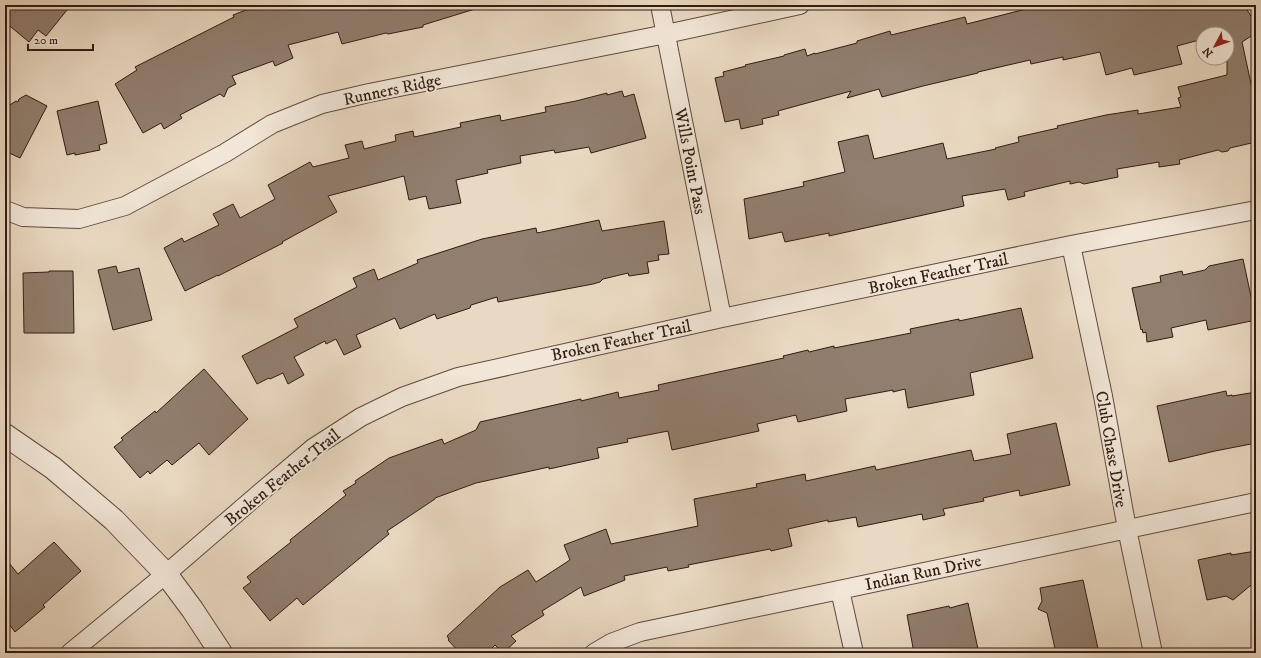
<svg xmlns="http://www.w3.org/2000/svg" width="1261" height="658" font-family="'IM FELL DW Pica',serif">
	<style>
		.building { fill: #917e6e; stroke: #311b12 }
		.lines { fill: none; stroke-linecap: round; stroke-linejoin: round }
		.minor-casing { stroke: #5f4a3e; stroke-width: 20 }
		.tertiary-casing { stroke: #5f4a3e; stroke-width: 24 }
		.minor { stroke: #f1e6d7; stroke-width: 18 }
		.tertiary { stroke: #f1e6d7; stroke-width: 22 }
		.labels { text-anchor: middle; stroke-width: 4; stroke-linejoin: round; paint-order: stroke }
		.street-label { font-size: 17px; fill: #311b12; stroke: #f1e6d7 }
	</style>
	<rect width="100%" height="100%" fill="#ead9c2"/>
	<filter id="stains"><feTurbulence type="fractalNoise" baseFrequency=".005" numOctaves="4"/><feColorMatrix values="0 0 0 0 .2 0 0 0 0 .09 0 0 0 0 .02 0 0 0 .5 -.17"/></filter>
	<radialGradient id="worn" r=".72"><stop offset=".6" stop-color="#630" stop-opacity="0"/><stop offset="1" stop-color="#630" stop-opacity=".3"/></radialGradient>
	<!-- building -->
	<path class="building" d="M5 5H71L46 36 38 30 29 42 5 22Z
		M259 5H474L475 9 423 25V27L388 34 386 33 342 44 338 32 288 45 293 58 275 66 273 61 232 76 236 84 228 88 224 97 220 94 180 115 182 118 164 129 161 123 143 133 115 84 137 70 135 67 234 17 233 15Z
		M1051 5H1099L1100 9 1116 5H1244L1256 24V33L1242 42 1253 93 1256 92V142L1230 148 1228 151 1222 152 1218 150 1179 160 1180 164 1159 167V162L1117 169 1118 177 1084 184 1079 182 1070 184V181L1024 192 1025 196 1008 200 1005 189 962 196 964 206 829 236V233L785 242 782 232 749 239 744 199 804 186 803 182 845 172 838 142 868 135 874 159 943 143 947 159 996 149 995 148 1019 142 1018 137 1058 128 1057 126 1106 115 1138 110V114L1181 107 1178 98 1181 97 1178 87 1227 75V34H1203V39L1177 46 1182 64 1134 75 1132 68 1106 75 1100 52 1063 60V57L1031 64 1030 60 978 72V73L923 86 882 97 879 89 847 98 851 91 778 111 779 115 762 119 763 124 741 129 739 119 725 122 715 78 724 76 723 72 746 66 745 65 784 56V55L805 49 807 56 815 53V54L857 43V41L890 31 891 35 965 17 967 24 1034 7 1035 9Z
		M622 91 624 97 634 94 646 138 591 153 589 147 555 153 554 150 520 156 521 163 487 170 488 173 456 180 461 203 429 209 426 196 409 200 404 176 328 196 337 212 282 242 283 243 218 276V275L185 291 164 248 182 238 184 242 219 225 213 214 233 204 240 218 275 199 268 185 310 162 313 167 349 158 345 145 362 141 364 149 396 141 395 135 413 131 414 137 461 127 460 123 500 115 501 121 546 112 545 107 576 101 607 93V95Z
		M26 95 47 106 20 158 5 151V108L16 101 18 102 19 99Z
		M98 101 107 143 99 145 100 150 75 155V153L67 155 57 111Z
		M599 220 602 231 664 221 669 254 658 255 659 260 647 262 649 273 629 276 628 273 603 279 600 282 593 284 498 302 497 297 471 305 470 308 437 319 435 314 400 329 395 318 356 335 361 347 344 355 336 339 326 344 325 341 294 357 304 375 288 384 283 373 270 379 269 378 257 384 242 356 298 327 294 319 357 287 353 278 374 269 378 280 418 263 417 260 482 239 536 228 537 233Z
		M1243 259 1256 320 1208 330 1206 320 1171 328 1173 337 1147 342 1146 332 1143 333 1142 329 1141 330 1132 288 1161 282 1160 276 1182 271 1183 275 1205 270 1209 266Z
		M116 266 118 273 139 268 152 320 113 330 98 270Z
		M49 271H73L74 333H24L23 273 49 272Z
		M1021 308 1033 358 970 373 974 395 908 408 905 389 893 392V390L845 399 847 411 798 422 796 415 757 424 759 431 672 450 668 431 627 439 628 442 597 448 599 458 549 469V467L476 483 435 498V499L387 531 389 534 303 605 297 598 270 621 243 588 251 582 247 577 291 542 290 540 346 495 343 491 356 483 355 481 389 458 442 439 444 444 476 430 480 422 581 399V401L618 392 619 398 659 390 658 385 784 358 783 356 808 350 809 352 834 346V348L911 333 910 329 959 319V321Z
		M204 369 248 419 209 455 199 443 172 465 167 460 150 474 148 471 140 478 114 447 123 440 121 438 155 411 156 413Z
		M1226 391 1227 396 1232 395V396L1256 392V443L1215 451 1169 462 1157 406Z
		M1056 423 1070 485 1020 496 1019 490 983 498 984 501 943 509 945 515 923 520 922 514 858 527 856 517 828 522V520L788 529 792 546 771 551 770 549 688 565 689 567 668 571 667 567 624 576 625 580 584 596 581 587 542 611 544 615 511 636 516 641 503 653 495 645 487 653H460L448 640 449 639 447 636 500 587 528 570 536 582 570 560 564 545 606 529 611 544 698 526 694 499 757 487 756 484 805 474 806 481 875 466 876 470 971 450 974 461 1011 454 1007 434Z
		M54 542 81 571 43 605 45 607 15 632 5 619V558L18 574Z
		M1256 551V581L1233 600 1226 596 1207 600 1198 560 1231 553V555Z
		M1083 580 1099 653H1056L1047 613 1038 609 1042 601 1040 588Z
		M968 603 978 649 959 653H914L907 615 949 606 950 608Z"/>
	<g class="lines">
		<!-- minor casing -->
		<g class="minor-casing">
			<path id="minor" d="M660 5 722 318
				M5 210 23 217 79 219 125 206 174 180 225 153 272 124 322 104 369 93 666 34 800 5
				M1071 245 1103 396 1127 529 1153 653
				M840 590 854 653
				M70 653 166 574 261 492 313 448 361 417 402 397 458 377 722 318 1071 245 1256 210
				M594 653 611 643 640 632 1256 502"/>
		</g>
		<!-- tertiary casing -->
		<g class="tertiary-casing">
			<path id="tertiary" d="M5 435 53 468 114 520 166 574 192 609 221 653"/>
		</g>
		<!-- minor -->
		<use href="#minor" class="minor"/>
		<!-- tertiary -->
		<use href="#tertiary" class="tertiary"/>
	</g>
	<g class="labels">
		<!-- street labels -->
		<g class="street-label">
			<text transform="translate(392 89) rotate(-12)" y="6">Runners Ridge</text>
			<text transform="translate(691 161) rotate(79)" y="6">Wills Point Pass</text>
			<text transform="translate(938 273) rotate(-12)" y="6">Broken Feather Trail</text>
			<text transform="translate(621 340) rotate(-12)" y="6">Broken Feather Trail</text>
			<text transform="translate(1112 449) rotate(80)" y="6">Club Chase Drive</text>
			<text transform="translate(282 477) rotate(-39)" y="6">Broken Feather Trail</text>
			<text transform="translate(923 572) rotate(-12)" y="6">Indian Run Drive</text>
		</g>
	</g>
	<!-- margin -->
	<rect width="1261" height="658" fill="none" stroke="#ead9c2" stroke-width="20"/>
	<rect x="6" y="6" width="1249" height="646" fill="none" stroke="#311b12" stroke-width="2"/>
	<rect x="10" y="10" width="1241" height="638" fill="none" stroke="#311b12"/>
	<!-- north arrow -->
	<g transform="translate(1215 46) rotate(229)"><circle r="19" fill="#f1e6d7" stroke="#a49588"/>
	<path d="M0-3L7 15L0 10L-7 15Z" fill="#8f2418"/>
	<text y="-6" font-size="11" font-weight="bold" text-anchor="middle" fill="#311b12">N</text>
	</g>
	<!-- scale -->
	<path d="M28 44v6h65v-6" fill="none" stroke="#311b12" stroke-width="2"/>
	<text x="34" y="44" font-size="12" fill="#311b12" stroke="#f1e6d7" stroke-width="3" paint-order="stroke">20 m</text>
	<rect width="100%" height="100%" filter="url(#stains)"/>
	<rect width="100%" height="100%" fill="url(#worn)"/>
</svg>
